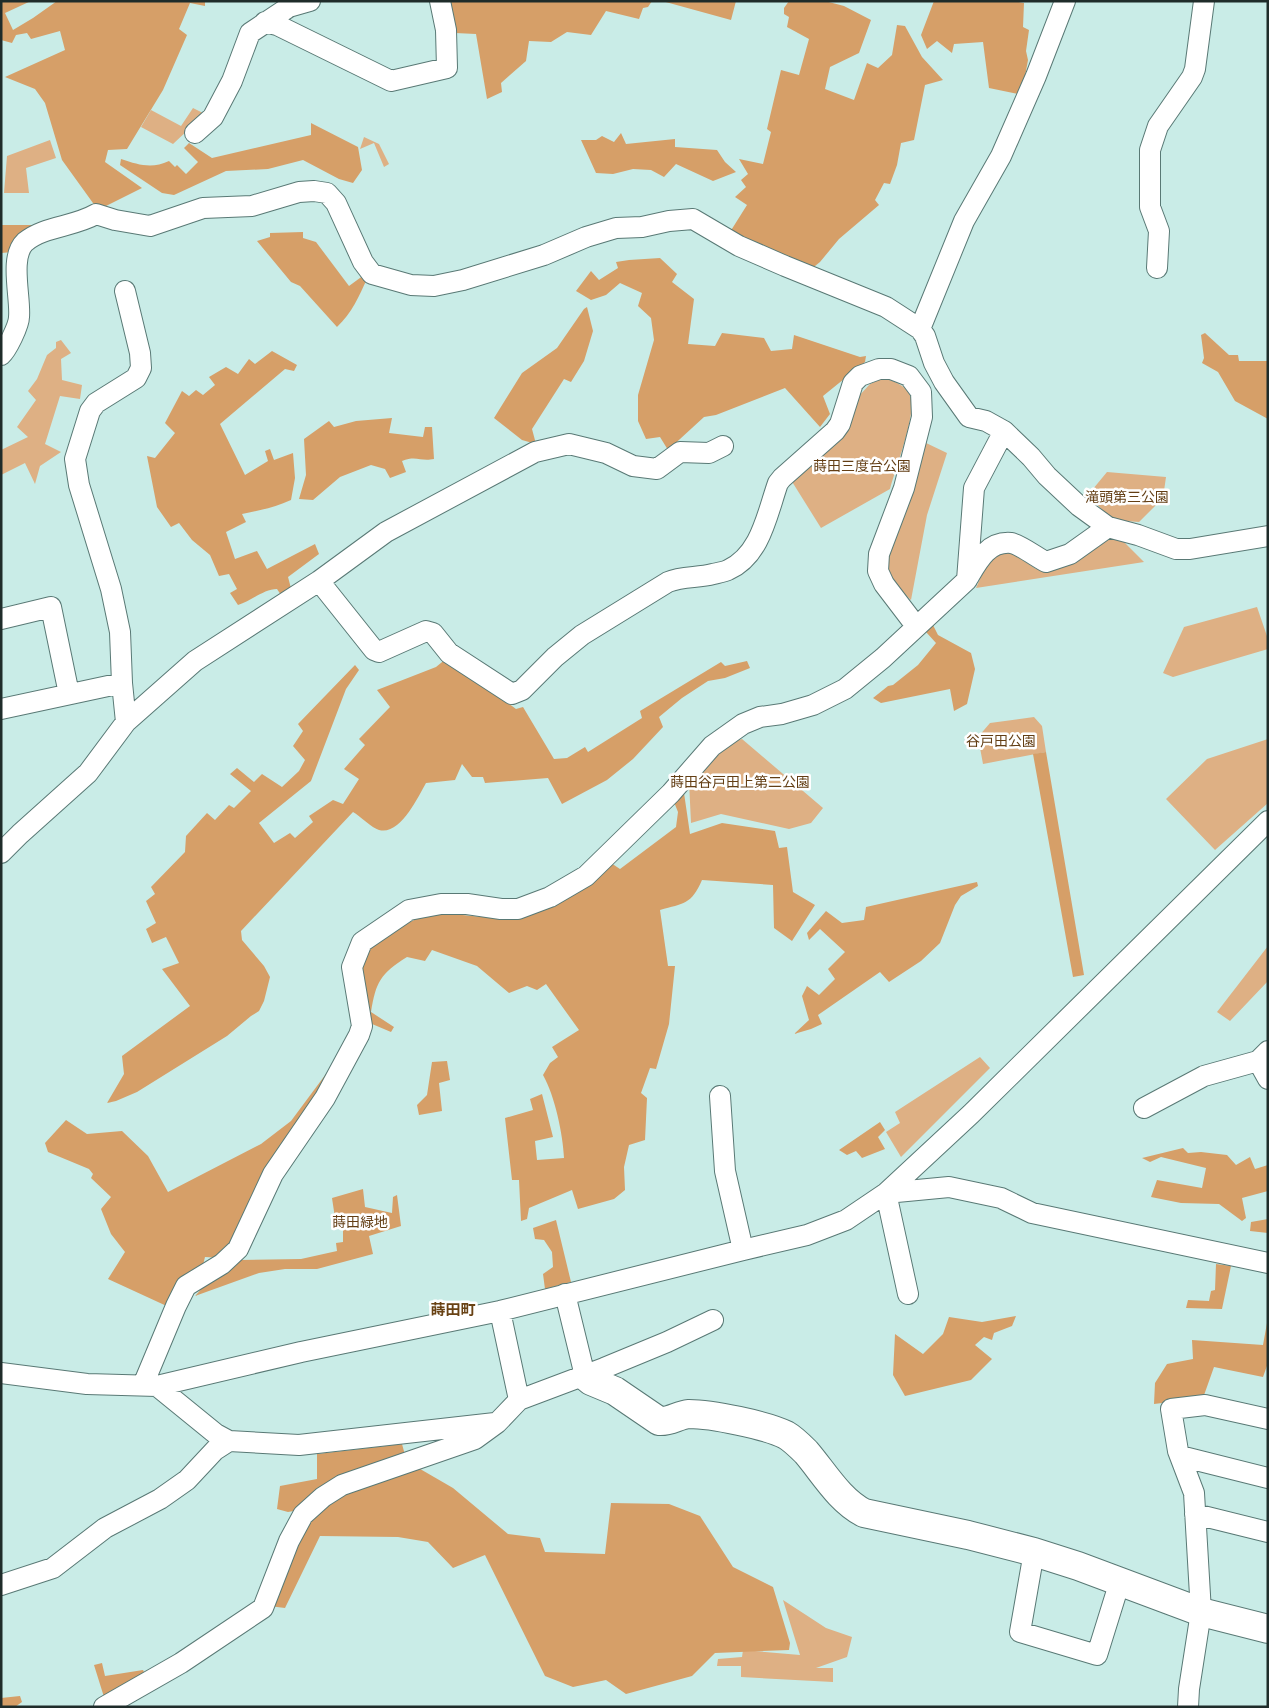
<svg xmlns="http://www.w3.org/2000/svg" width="1269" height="1708" font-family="'Fira Sans','Noto Sans JP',sans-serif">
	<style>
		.green { fill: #deb084 }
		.forest { fill: #d69f68 }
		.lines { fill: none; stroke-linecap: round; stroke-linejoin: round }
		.street-casing { stroke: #597975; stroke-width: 22 }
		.secondary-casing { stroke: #597975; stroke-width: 30 }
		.street { stroke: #fff; stroke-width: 20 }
		.secondary { stroke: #fff; stroke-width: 28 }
		.labels { text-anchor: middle; stroke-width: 5; stroke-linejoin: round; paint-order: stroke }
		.park-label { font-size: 14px; fill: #633e14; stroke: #fff }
		.neighbourhood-label { font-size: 15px; font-weight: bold; fill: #694214; stroke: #fff }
	</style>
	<rect width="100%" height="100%" fill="#c9ece7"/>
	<!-- green -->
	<path class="green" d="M193 108 205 114 173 144 141 127 151 110 181 126Z
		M364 137 379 144 389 164 384 167 374 143 360 149Z
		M50 140 56 158 26 168 29 193H4L7 156Z
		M61 340 71 353 61 359 62 380 82 385 80 399 60 396 45 444 61 452 40 466 35 484 25 463 1 475V450L28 437 17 427 36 400 28 391 37 379 47 355 56 348V342Z
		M883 378C894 381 908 386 911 398 916 415 895 470 890 489L821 528 791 480 841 440 858 397 870 384Z
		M924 442 947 453 927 515 911 600C901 591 891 582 888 569 883 554 917 463 924 442Z
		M1107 472 1166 477 1163 498 1139 522 1112 520 1088 495Z
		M1110 535 1119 537 1144 562 976 588 987 563 996 552 1008 550 1036 569 1055 568Z
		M1257 607 1268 639V649L1173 677 1163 673 1184 627Z
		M1034 717 1042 726 1046 752 983 764 978 737 990 723Z
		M742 739 823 808 811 823 789 829 721 814 691 823 689 781 730 743Z
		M1268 739V803L1215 850 1166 799 1207 759Z
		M1268 946V981L1230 1021 1217 1012Z
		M980 1057 990 1068 901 1157 886 1132 900 1123 895 1112Z
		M783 1600 826 1628 852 1637 847 1657 816 1668H833V1682L741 1677V1666H717L718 1659 742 1657 743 1650 800 1655Z"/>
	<!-- forest -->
	<path class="forest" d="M1 1H31L5 13 13 30 33 18 57 1H205V6L190 3 179 29 187 35 163 90 127 149 108 150 105 162 142 188 98 210 62 160 45 103 35 89 5 77 65 50 60 31 31 39 27 33 16 35 12 43 1 40Z
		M449 1H652L648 7 643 8 639 19 606 11 591 35 567 32 551 42 529 41 526 61 501 83 502 92 487 99 476 34 455 33Z
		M662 1H736L731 20Z
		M789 1H825L844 6 871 20 859 53 830 67 825 89 854 100 867 63 878 68 892 55 897 25 905 26 922 57 943 80 925 85 914 140 901 143 897 165 890 184 884 183 875 200 879 205 839 239 820 262 810 270 730 232 747 205 735 197 746 187 741 180 748 174 739 159 763 164 771 132 767 129 781 70 799 75 809 39 787 27 789 17 784 14V8Z
		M934 1H1014L1024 3 1023 27 1029 30 1026 51 1028 60 1023 87 1018 94 989 88 983 42 954 44 952 53 937 41 927 49 921 35Z
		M311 123 358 147 362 170 353 183 339 179 303 160 268 169 226 171 174 195 162 193 120 165 121 159C139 165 152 169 169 161L175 167 177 165 186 174 198 162 184 148 189 143 212 158 311 135Z
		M621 133 626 144 675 139V147L717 150 725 162 736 172 713 181 676 164 664 177 651 170 633 169 613 174 596 173 581 140H596L602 136 614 142Z
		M1 225H36L13 252 1 253Z
		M303 232V238L316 242 349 286 364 275 367 279C359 296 352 313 337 327L300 286 291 282 257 241 270 237V233Z
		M660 258 677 274 672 282 694 299 688 344 715 346 722 333 764 338 771 351 792 349 794 335 860 357 866 356 865 362 823 396 830 414 820 427 785 388 716 415 704 417 668 450 660 437 646 439 638 421V395L654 340 651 318 638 306 642 293 620 283 606 295 591 300 576 291 591 271 599 280 618 268 616 262 629 260Z
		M587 307 593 331 584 361 571 382 564 379 532 429 536 444 522 440 494 418 522 373 557 348 584 309Z
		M1205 333 1229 355H1238L1239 361H1268V419L1235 401 1218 372 1202 363 1204 358 1201 335Z
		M272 351 297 365 294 371 285 369 220 424 245 475 268 461 265 451 270 449 274 460 293 453 295 478 291 500C274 508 260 510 242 514L246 522 226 532 235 559 257 551 267 569 315 544 319 554 288 577 292 592 283 598 277 589C264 589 251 601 238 605L230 593 237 589 229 574 219 576 210 555 192 540 179 523 171 527 157 507 147 456 155 458 175 433 165 423 182 391 189 396 196 390 203 395 215 385 209 377 226 367 238 374 249 359 255 364Z
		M392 418 389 433 423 437 425 427H432L434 459C420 462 417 455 402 461L406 472 390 478 385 469 371 465 340 477 313 500 299 499 306 475 304 439 329 421 334 427 356 421Z
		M933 625 938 635 971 653 975 669 967 704 954 711 950 689 881 703 873 698 888 686 893 685 918 665 936 643 926 632Z
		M447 658 516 709 523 707 554 759 567 758 585 747 588 752 642 718 640 711 721 662 725 666 747 661 750 668 725 678 708 681 682 698 659 717 663 727 633 759 607 780 562 804 548 778 485 783 483 777H472L462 764 455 780 426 783C418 797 400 836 379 830 372 828 360 816 353 812L241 931 242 940 264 966 270 977 264 1001 259 1011 251 1016 227 1036 137 1092 116 1101 107 1103 124 1074 122 1056 190 1006 162 969 179 963 166 937 152 943 146 929 156 923 146 901 155 894 151 887 185 852 186 836 207 813 215 820 229 805 234 808 251 791 230 774 237 768 254 782 262 774 282 787 299 771 305 760 293 746 303 731 298 724 355 665 359 670 346 689 311 781 259 823 274 843 290 833 295 838 313 822 309 816 333 800 343 804 359 779 344 769 365 745 359 739 390 707 377 690 436 667Z
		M1046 752 1084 975 1073 977 1033 754Z
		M684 793 690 834 722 823 775 831 779 848 787 847 793 892 815 905 792 941 774 928 773 885 702 880C691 905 684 903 660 910L668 966H675L669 1024 656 1069 650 1068 641 1093 647 1098 645 1140 629 1145 624 1167 625 1190 614 1199 578 1209 572 1190 529 1208 527 1219 521 1221 519 1180H512L505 1118 533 1110 530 1099 542 1094 553 1137 535 1141 537 1160 564 1158C563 1135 555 1096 543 1075L550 1063 558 1057 552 1047 579 1030 546 984 537 990 527 986 509 993 477 966 432 950 425 961 407 957C380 974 376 982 371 1012L394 1027 391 1032 365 1021 356 968 362 953 383 936 420 917 443 913 482 917H526L611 863 620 869 676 827 678 812 674 802Z
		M977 882 978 886 961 896 955 905 940 943 921 961 889 982 880 972 818 1015 822 1024 811 1029 794 1034 809 1020 802 996 807 986 819 995 835 979 828 969 845 952 820 929 809 940 807 933 826 911 842 923 864 920 866 907Z
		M340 1055 254 1206 221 1258 205 1257 202 1269 171 1308 108 1279 125 1252 111 1234 101 1209 111 1197 91 1178 93 1174 89 1169 48 1152 45 1143 66 1120 87 1134 122 1131 148 1156 168 1192 261 1144 291 1121Z
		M447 1061 450 1080 439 1083 442 1111 419 1115 417 1105 427 1095 432 1062Z
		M880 1122 885 1130 878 1137 885 1149 862 1158 856 1151 847 1155 839 1150Z
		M1183 1148 1188 1153 1201 1152 1227 1155 1236 1165 1250 1157 1255 1169 1268 1165V1191L1242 1198 1246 1218 1242 1221 1219 1204 1181 1203 1151 1197 1157 1180 1202 1188 1206 1168 1161 1157 1150 1162 1142 1158Z
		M363 1189 365 1207 392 1213 393 1197 397 1195 401 1226 369 1236 373 1254 317 1269H285L259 1273 195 1296 205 1285 238 1260 301 1259 337 1251 336 1243 343 1242V1220L335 1218 332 1198Z
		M1268 1219V1233L1250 1231 1251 1222Z
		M556 1220 571 1282 545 1289 543 1274 553 1267 552 1252 544 1240 535 1239 533 1228Z
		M1216 1264 1231 1266 1222 1309 1186 1308 1188 1300 1209 1301 1211 1291 1215 1290Z
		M1016 1316 1012 1326 994 1333 992 1340 984 1337 975 1345 992 1359 971 1380 905 1396 893 1375 895 1334 923 1354 943 1334 949 1317 982 1322Z
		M1267 1323 1268 1363 1263 1377 1214 1367 1203 1398 1154 1404 1155 1383 1167 1364 1193 1359 1192 1340 1263 1345Z
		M402 1444 405 1455 299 1510 288 1512 277 1509 280 1486 317 1479V1454Z
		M415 1466 453 1488 508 1534 540 1538 545 1552 605 1554 611 1503 669 1504 700 1516 733 1567 773 1587 790 1643 789 1650 715 1653 692 1676 626 1694 606 1680 573 1687 545 1676 485 1555 453 1568 428 1542 398 1537 320 1536 285 1608 269 1606 308 1518 347 1491Z
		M102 1663 105 1676 143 1670 145 1674 104 1697 94 1665Z
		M20 1696 22 1702 15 1707H1V1698Z"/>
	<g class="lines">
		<!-- street casing -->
		<g class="street-casing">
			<path id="street" d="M265 22 277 25 391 81 447 68 446 30 440 1
				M195 133 213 117 232 81 250 33 289 7 310 1
				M1157 268 1159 231 1150 207V150L1158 126 1192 77 1195 69 1204 1
				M125 291 140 353 141 368 136 378 96 403 90 411 75 459 79 485 111 589 120 632 122 683 126 722
				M920 329 964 221 1001 156 1036 76 1065 1
				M1 355C7 350 19 325 19 317 21 298 9 257 25 242 44 226 74 227 96 214L115 220 150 226 203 208 252 206 299 192 314 191 327 193 336 203 363 262 372 274 411 285 434 286 463 280 544 255 586 237 616 228 642 227 669 221 693 219 739 246 785 266 886 307 920 329 925 336 934 363 944 382 969 417 986 421 1004 431 1031 457 1047 476 1079 506 1108 527 1138 535 1176 549H1190L1268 536
				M968 578C978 561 988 541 1011 543 1019 544 1038 558 1046 562L1070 554 1108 527
				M319 581 374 650 379 652 426 631 433 633 449 653 512 694 522 690 555 657 582 635 668 582C682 576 698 578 713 574 717 573 724 572 728 570 761 555 767 514 778 483L782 478 835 431 840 424 853 383 860 376 879 369H891L909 376 921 392 922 417 904 488 879 554 878 571 884 584 916 626
				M1 619 51 607 69 694
				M1 709 122 683
				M1 853 20 834 88 773 126 722 195 661 319 581 386 532 535 452 569 444 606 453 633 466 657 469 680 452 709 453 723 446
				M1258 1061 1268 1079
				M720 1096 725 1171 743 1250
				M1144 1108 1204 1076 1258 1061 1268 1051
				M565 1294 585 1376
				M908 1294 886 1193 949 1187 1001 1198 1032 1213 1268 1263
				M500 1311 519 1400
				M1 1373 87 1384 157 1386 301 1352 500 1311 743 1250 807 1235 846 1220 886 1193 971 1114 1268 821
				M143 1385 176 1306 186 1286 222 1264 238 1249 273 1174 325 1098 359 1035 362 1026 352 967 362 942 409 910 441 904H467L501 909H518L550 897 586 876 671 793 712 746 743 724 760 717 782 714 813 705 845 689 883 658 967 580 974 488 1004 431
				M157 1386 216 1434 229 1441
				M1180 1456 1268 1478
				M1195 1514 1268 1532
				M1034 1552 1020 1632 1097 1655 1120 1581
				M1 1585 53 1568 105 1528 160 1499 187 1480 215 1450 229 1441 299 1445 495 1423
				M104 1707 181 1663 263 1608 289 1541 303 1515 323 1497 342 1485 475 1439 497 1423 519 1400 604 1368 667 1342 713 1320
				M1188 1707 1189 1689 1201 1612 1194 1493 1178 1451 1171 1409 1205 1405 1268 1419"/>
		</g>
		<!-- secondary casing -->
		<g class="secondary-casing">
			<path id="secondary" d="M585 1376 591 1381 615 1391 659 1421C670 1422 678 1415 689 1414 711 1414 766 1425 786 1435 793 1439 800 1446 806 1452 824 1473 839 1500 864 1513L968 1535 1034 1552 1078 1566 1201 1612 1268 1629"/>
		</g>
		<!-- street -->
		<use href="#street" class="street"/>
		<!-- secondary -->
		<use href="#secondary" class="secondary"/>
	</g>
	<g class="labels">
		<!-- park labels -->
		<g class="park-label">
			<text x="862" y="471">蒔田三度台公園</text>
			<text x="1127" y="502">滝頭第三公園</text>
			<text x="1001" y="746">谷戸田公園</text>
			<text x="740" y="787">蒔田谷戸田上第二公園</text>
			<text x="360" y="1227">蒔田緑地</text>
		</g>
		<!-- neighbourhood labels -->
		<g class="neighbourhood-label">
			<text x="453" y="1315">蒔田町</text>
		</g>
	</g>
	<!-- border -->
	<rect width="1269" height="1708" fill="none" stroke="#1f2c2a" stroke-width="5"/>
</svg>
